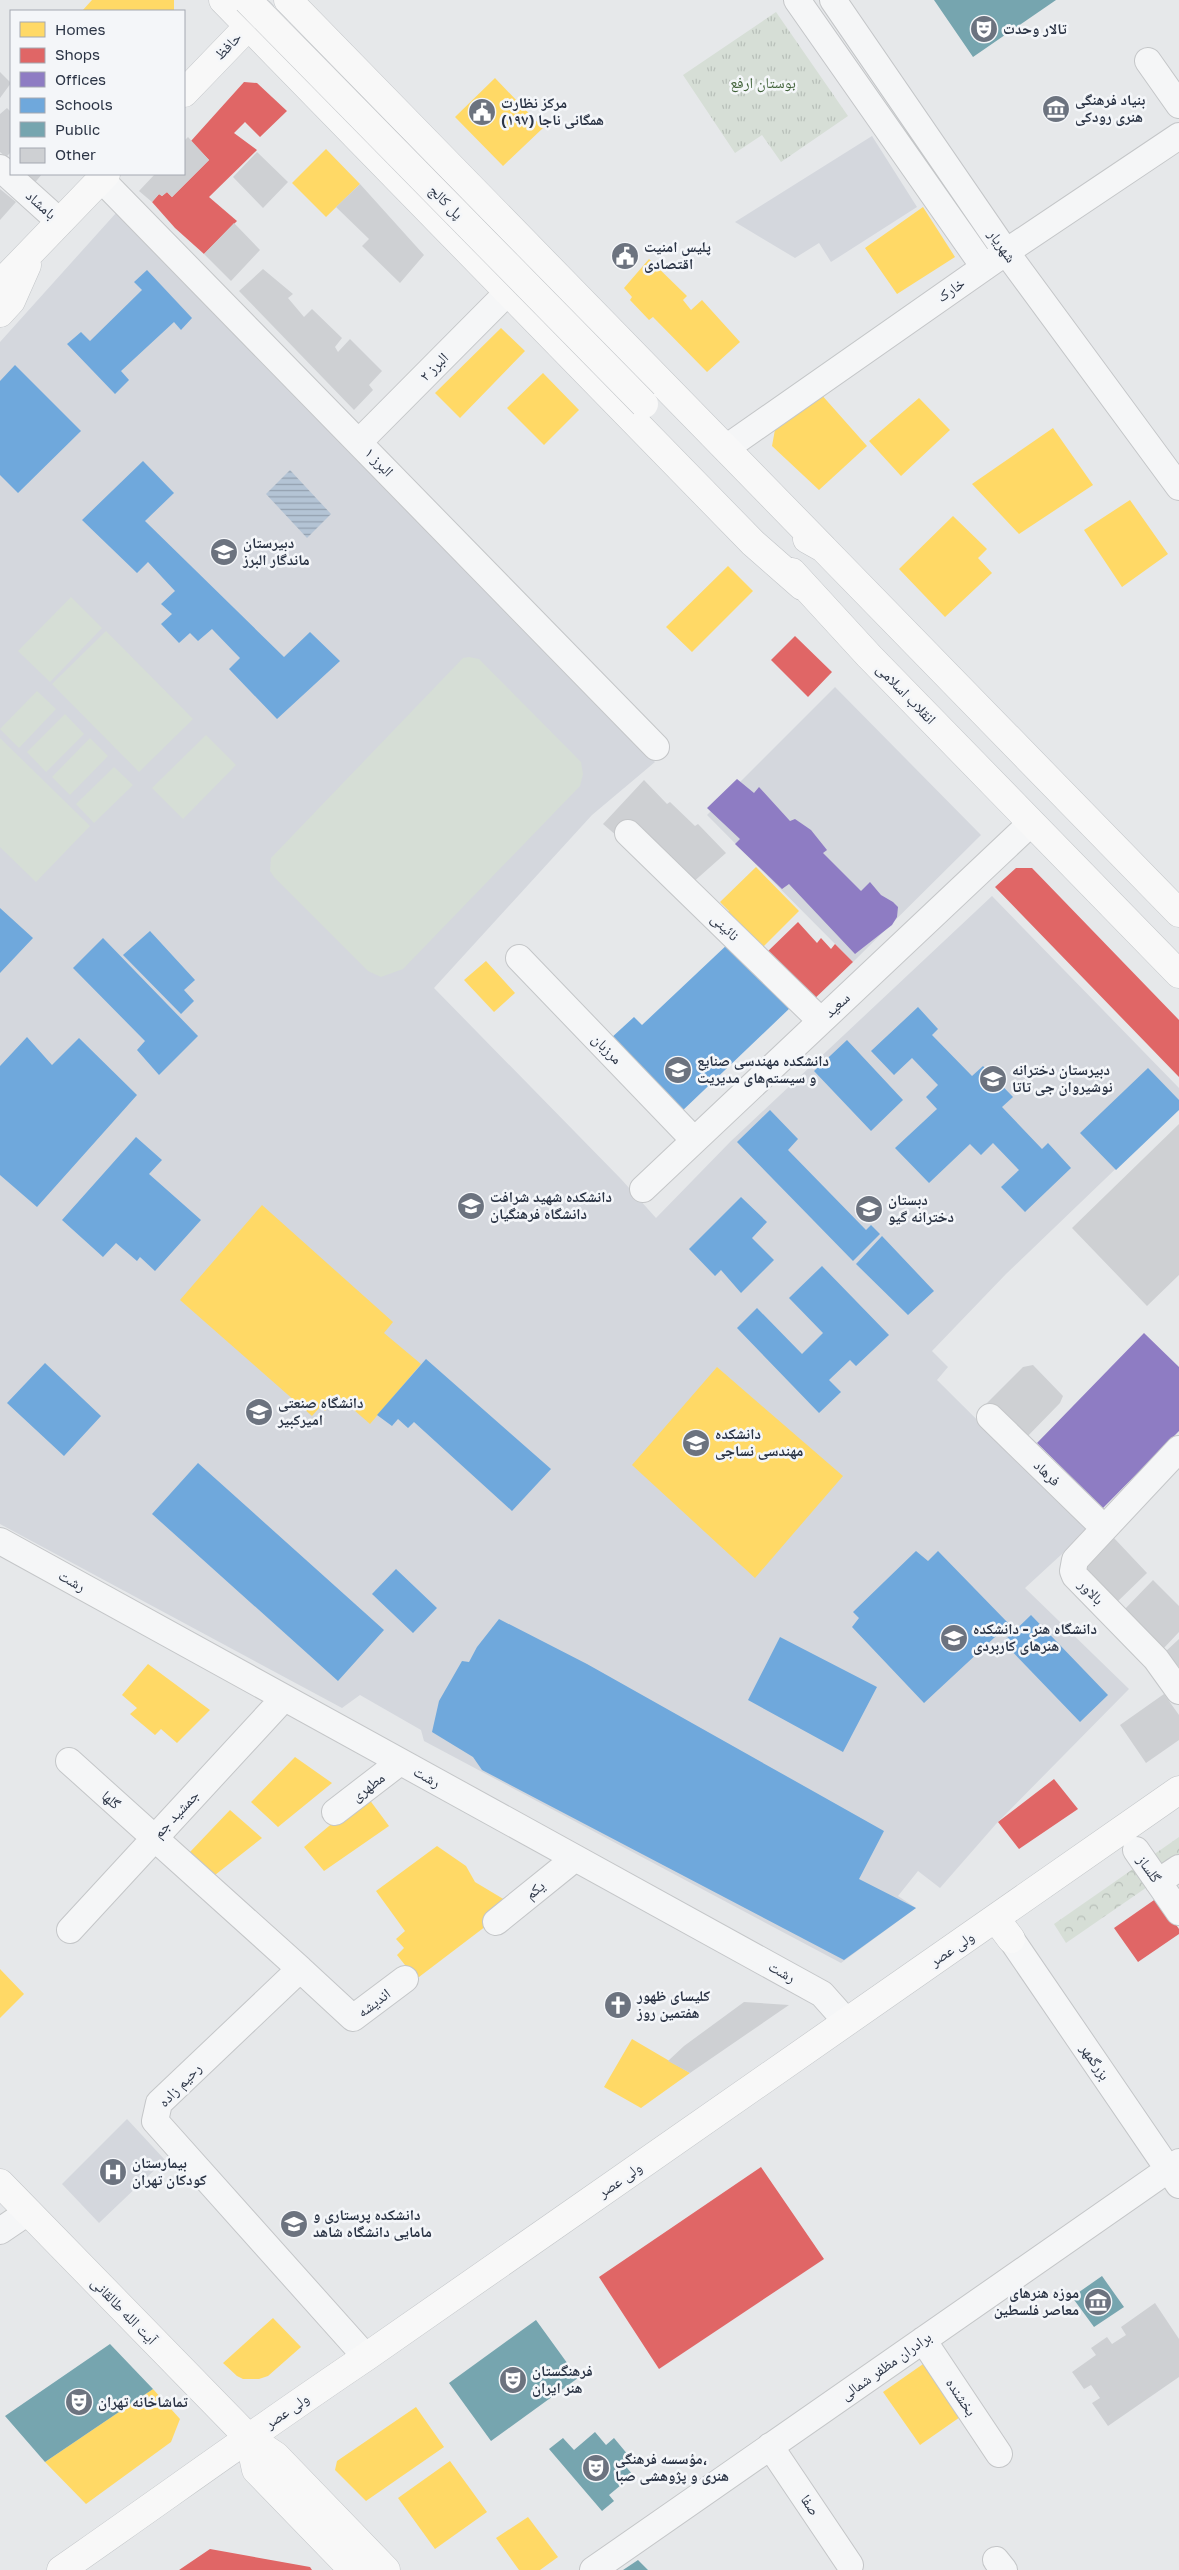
<svg xmlns="http://www.w3.org/2000/svg" width="1179" height="2570" font-family="'Golos Text','Noto Naskh Arabic',sans-serif">
	<style>
		.built { fill: #d4d7dd }
		.grass { fill: url(#grass-tufts) }
		.forest { fill: url(#forest-crowns) }
		.pitch { fill: #d6ded6 }
		.water { fill: url(#water-rules) }
		.homes { fill: #ffd966 }
		.shops { fill: #e06666 }
		.offices { fill: #8e7cc3 }
		.schools { fill: #6fa8dc }
		.public { fill: #76a5af }
		.building { fill: #ced0d3 }
		.lines { fill: none; stroke-linecap: round; stroke-linejoin: round }
		.minor-casing { stroke: #c4c6c8; stroke-width: 28 }
		.major-casing { stroke: #c2c5c8; stroke-width: 29 }
		.minor { stroke: #f5f6f7; stroke-width: 26 }
		.major { stroke: #f8f8f8; stroke-width: 28 }
		.major-bridge-casing { stroke: #c2c5c8; stroke-width: 29; stroke-linecap: butt }
		.major-bridge { stroke: #f8f8f8; stroke-width: 28 }
		.labels { text-anchor: middle; stroke-width: 5; stroke-linejoin: round; paint-order: stroke }
		.poi-label { font-size: 15px; font-weight: bold; fill: #2b3445; stroke: #f4f6f9; text-anchor: start }
		.street-label { font-size: 15px; fill: #2b3445; stroke: #f4f6f9 }
		.park-label { font-size: 15px; fill: #3f6138; stroke: #f4f6f9 }
	</style>
	<defs>
		<pattern id="grass-tufts" width="24" height="20" patternUnits="userSpaceOnUse" patternTransform="scale(1.25)"><rect width="24" height="20" fill="#d6ded6"/><path d="M3 7l-1-3M5 7V3M7 7l1-3M15 17l-1-3M17 17v-4M19 17l1-3" fill="none" stroke="#b8bfb9"/></pattern>
		<pattern id="forest-crowns" width="20" height="18" patternUnits="userSpaceOnUse" patternTransform="scale(1.25)"><rect width="20" height="18" fill="#d6ded6"/><path d="M2 6a3 3 0 1 1 6 0M12 15a3 3 0 1 1 6 0" fill="none" stroke="#b8bfb9"/></pattern>
		<pattern id="water-rules" width="6" height="5" patternUnits="userSpaceOnUse" patternTransform="scale(1.25)"><rect width="6" height="5" fill="#b4c4d5"/><path d="M0 2.5h6" fill="none" stroke="#93a0af"/></pattern>
	</defs>
	<rect width="100%" height="100%" fill="#e6e8ea"/>
	<!-- built -->
	<path class="built" d="M872 136 917 207 831 262 819 243 795 258 735 222Z
		M116 213 655 762 592 815 434 988 621 1179 656 1218 731 1141 992 896 1179 1088V1108L1006 1274 932 1351 948 1367 937 1380 1088 1530 1025 1588 1129 1689 996 1824 940 1888 918 1871 898 1896 916 1908 841 1963 424 1741 421 1730 360 1695 342 1708 0 1524V342Z
		M835 687 981 835 853 962 707 815Z
		M127 2119 165 2160 99 2223 62 2184Z"/>
	<!-- grass -->
	<path class="grass" d="M776 12 848 116 781 162 762 135 735 153 683 75Z"/>
	<!-- forest -->
	<path class="forest" d="M1179 1837V1865L1066 1943 1054 1924Z"/>
	<!-- pitch -->
	<path class="pitch" d="M71 597 102 628 50 682 18 651Z
		M106 631 193 719 139 772 52 684Z
		M469 657 479 659 581 762 583 774 580 786 403 969 381 977 368 971 274 877 270 871 271 858 463 658Z
		M37 691 56 709 19 748 0 729Z
		M65 714 84 734 46 772 27 752Z
		M206 735 236 765 183 819 152 788Z
		M0 738 90 826 36 882 0 847Z
		M90 738 108 756 70 795 52 777Z
		M114 767 133 785 94 823 76 804Z"/>
	<!-- water -->
	<path class="water" d="M290 470 331 514 307 538 266 494Z"/>
	<!-- homes -->
	<path class="homes" d="M92 0H174V10L82 11Z
		M495 78 543 128 503 166 455 117Z
		M326 149 360 184 326 217 292 183Z
		M923 207 955 257 897 294 865 248Z
		M649 259 687 296 683 300 691 310 702 300 740 342 707 372 653 317 649 320 630 300 632 297 624 288Z
		M501 328 525 351 460 418 435 393Z
		M543 373 579 410 544 445 507 408Z
		M820 393 867 446 819 490 772 446 776 424Z
		M919 398 950 430 901 476 869 441Z
		M1053 428 1093 485 1019 534 972 484Z
		M1130 500 1168 554 1122 587 1084 530Z
		M953 516 987 549 978 558 992 573 945 617 899 569Z
		M728 566 753 591 692 652 666 627Z
		M756 867 799 911 763 947 725 915 729 911 720 902Z
		M486 961 515 993 494 1012 464 980Z
		M262 1205 393 1322 384 1333 421 1364 370 1424 338 1396 325 1411 320 1407 312 1416 180 1300Z
		M717 1367 843 1476 755 1578 632 1465Z
		M148 1664 210 1710 177 1743 161 1729 155 1735 130 1714 137 1708 122 1695Z
		M295 1757 332 1783 278 1827 251 1802Z
		M366 1795 389 1826 324 1871 304 1847Z
		M230 1810 262 1838 215 1875 190 1852Z
		M437 1846 466 1866 475 1882 505 1900 484 1918 490 1923 419 1977 413 1975 397 1955 404 1948 396 1939 405 1931 376 1891Z
		M0 1969 24 1994 0 2018Z
		M632 2039 690 2073 641 2108 604 2087Z
		M273 2318 301 2347 268 2376 259 2379H243L237 2376 223 2363Z
		M926 2362 963 2415 920 2445 883 2392Z
		M153 2389 180 2419 171 2442 86 2504 45 2462Z
		M416 2407 444 2447 366 2501 335 2470 337 2461Z
		M450 2461 487 2512 435 2549 398 2498Z
		M528 2517 558 2557 540 2570H519L496 2538Z"/>
	<!-- shops -->
	<path class="shops" d="M244 82 257 83 287 111 260 137 245 122 234 133 257 150 209 197 237 221 204 254 175 228 152 202 159 194 162 196 167 192 172 197 209 160 191 141Z
		M795 636 832 672 808 697 771 660Z
		M1016 868H1032L1179 1020V1077L995 887Z
		M798 922 817 943 821 938 831 949 835 944 853 962 810 1003 763 956Z
		M1054 1779 1078 1809 1019 1849 998 1822Z
		M1157 1898 1179 1929V1934L1138 1962 1114 1928Z
		M761 2167 824 2259 659 2369 599 2277Z
		M210 2549 310 2567 312 2570H179Z"/>
	<!-- offices -->
	<path class="offices" d="M737 779 754 793 759 787 790 821 795 819 811 830 827 850 823 853 861 891 870 882 881 895 893 902 898 907 897 917 892 925 855 954 789 884 782 889 735 844 740 839 707 808Z
		M1144 1333 1179 1367V1431L1103 1508 1037 1443Z"/>
	<!-- schools -->
	<path class="schools" d="M147 270 192 318 181 330 174 322 121 371 129 380 115 394 67 344 81 332 90 341 142 290 134 282Z
		M15 365 81 431 18 493 0 475V381Z
		M143 461 174 493 145 521 284 657 310 632 340 661 277 719 229 669 240 658 212 629 198 641 190 633 179 643 161 624 172 614 161 604 175 591 148 562 137 573 82 520Z
		M0 908 33 938 0 973Z
		M150 931 195 980 184 990 194 1001 181 1014 123 955Z
		M103 938 198 1036 159 1075 137 1050 145 1041 73 968Z
		M730 942 791 1007 680 1113 610 1039 634 1017 642 1025Z
		M918 1007 938 1029 932 1035 972 1076 983 1066 1013 1097 1002 1107 1042 1149 1048 1143 1071 1168 1025 1212 1001 1187 1019 1170 993 1143 981 1155 970 1144 929 1183 895 1148 937 1109 926 1097 938 1085 912 1058 894 1075 871 1051Z
		M27 1037 52 1065 79 1038 137 1095 37 1207 0 1175V1066Z
		M847 1040 903 1100 871 1131 814 1071Z
		M1148 1068 1179 1100V1110L1116 1170 1080 1133Z
		M770 1110 798 1139 788 1150 866 1230 871 1225 880 1234 853 1261 737 1142Z
		M136 1137 162 1160 149 1174 201 1220 155 1271 140 1257 137 1261 116 1243 103 1257 62 1220Z
		M741 1197 767 1222 752 1238 774 1260 741 1293 721 1270 715 1276 689 1249Z
		M882 1236 934 1291 908 1315 856 1264Z
		M822 1266 889 1335 856 1366 850 1360 829 1380 841 1392 819 1413 737 1328 757 1308 802 1354 823 1333 789 1298Z
		M426 1359 551 1469 512 1511 414 1422 408 1428 398 1419 392 1426 377 1415Z
		M45 1363 101 1416 64 1456 7 1403Z
		M198 1463 384 1630 338 1681 152 1514Z
		M916 1551 928 1561 938 1551 1009 1624 924 1703 852 1627 859 1618 853 1612Z
		M396 1569 437 1608 413 1633 372 1594Z
		M1031 1615 1108 1695 1080 1722 1003 1642Z
		M499 1619 587 1664 884 1831 859 1879 916 1908 844 1960 482 1770 473 1757 432 1732 439 1701 462 1661 469 1662 477 1647Z
		M780 1637 877 1687 843 1752 748 1700Z"/>
	<!-- public -->
	<path class="public" d="M934 0H1056L973 57Z
		M1102 2276 1124 2307 1094 2327 1072 2297Z
		M536 2320 578 2378 491 2441 449 2383Z
		M110 2344 153 2389 45 2462 5 2416Z
		M595 2432 606 2445 614 2438 629 2456 622 2462 633 2475 609 2495 614 2501 602 2511 549 2449 563 2438 574 2450Z
		M638 2560 648 2570H623Z"/>
	<!-- building -->
	<path class="building" d="M0 72 11 83 0 98Z
		M7 108 11 112V152L6 157 0 152V114Z
		M188 137 209 160 172 197 167 192 162 196 159 194 152 202 139 191 155 174H184V141Z
		M257 152 288 182 263 208 233 177Z
		M21 174H42L33 185Z
		M360 184 424 255 400 283 362 246 369 239 336 207Z
		M0 189 16 202 0 220Z
		M234 223 260 250 231 281 204 254Z
		M263 269 293 294 288 298 304 317 312 309 342 338 335 347 338 352 350 339 382 371 369 385 373 390 354 410 239 291Z
		M644 780 667 804 670 802 695 826 698 824 726 853 691 884 617 836 603 824Z
		M1179 1124V1275L1147 1306 1072 1228Z
		M1033 1365 1063 1396 1060 1403 1022 1442 985 1405 1023 1367Z
		M1114 1538 1147 1573 1115 1604 1082 1569Z
		M1153 1580 1179 1606V1632L1163 1649 1124 1610Z
		M1179 1639V1667L1165 1652Z
		M1164 1694 1179 1715V1740L1146 1763 1120 1725Z
		M744 2002 789 2005 690 2073 668 2061 684 2046Z
		M1155 2303 1179 2339V2377L1108 2426 1092 2403 1100 2398 1091 2385 1084 2389 1072 2372 1096 2355 1091 2348 1107 2337 1112 2344 1126 2335 1121 2327Z"/>
	<g class="lines">
		<!-- minor casing -->
		<g class="minor-casing">
			<path id="minor" d="M797 0 984 267
				M833 0 1006 252 1179 487
				M1148 61 1179 105
				M0 168 60 222
				M101 179 656 747
				M359 442 509 291
				M726 448 1006 252 1179 136
				M628 833 821 1021
				M519 958 694 1140
				M643 1189 1031 823
				M990 1417 1104 1528
				M1179 1449 1075 1560 1073 1571 1075 1576 1156 1659 1179 1691
				M0 1541 822 1994 846 2021
				M69 1761 300 1969 159 2103 155 2121 366 2357
				M335 1812 400 1762
				M1136 1850 1179 1912
				M1158 1882 1179 1868
				M496 1922 574 1859
				M70 1930 284 1698
				M1011 1939 1179 2185
				M300 1969 353 2018 405 1979
				M0 2231 28 2212
				M923 2340 999 2454
				M770 2446 850 2565
				M996 2560 1004 2570
				M593 2570 1179 2162"/>
		</g>
		<!-- major casing -->
		<g class="major-casing">
			<path id="major" d="M223 0 753 543 802 586
				M288 0 823 548
				M184 93 261 13
				M0 284 106 174
				M0 313 11 301 27 265
				M807 539 823 548 1179 913
				M792 572 869 656 1179 974
				M996 1919 1011 1939
				M0 2183 249 2438 276 2456 386 2570
				M249 2438 256 2470 353 2570
				M61 2570C163 2499 263 2426 366 2357L1179 1790"/>
		</g>
		<!-- minor -->
		<use href="#minor" class="minor"/>
		<!-- major -->
		<use href="#major" class="major"/>
		<!-- major-bridge casing -->
		<g class="major-bridge-casing">
			<path id="major-bridge" d="M247 0 644 404"/>
		</g>
		<!-- major-bridge -->
		<use href="#major-bridge" class="major-bridge"/>
	</g>
	<!-- icons -->
	<defs>
		<g id="theatre-disc" transform="scale(1.4375)"><circle r="9.5" fill="#6c737f" stroke="#f4f6f9"/><path d="M-5-5.5Q0-4 5-5.5V0Q5 5 0 6Q-5 5-5 0ZM-3.3-2.5H-1v1.5H-3.3ZM1-2.5H3.3v1.5H1ZM-2.8 1Q0 5.5 2.8 1Z" fill="#fff"/></g>
		<g id="museum-disc" transform="scale(1.4375)"><circle r="9.5" fill="#6c737f" stroke="#f4f6f9"/><path d="M0-6L6-3V-2H-6V-3ZM-5-1h2V3h-2ZM-1-1h2V3h-2ZM3-1h2V3H3ZM-6 4H6V6H-6Z" fill="#fff"/></g>
		<g id="civic-disc" transform="scale(1.4375)"><circle r="9.5" fill="#6c737f" stroke="#f4f6f9"/><path d="M-.6-6.5H3V-4.5H.6V-3L4-1V1h2V6H-6V1h2V-1L-.6-3ZM-1.2 2.5V6h2.4V2.5Z" fill="#fff"/></g>
		<g id="school-disc" transform="scale(1.4375)"><circle r="9.5" fill="#6c737f" stroke="#f4f6f9"/><path d="M0-5L7-2L0 1L-7-2ZM-4 1L0 2.5L4 1V4Q0 6-4 4Z" fill="#fff"/></g>
		<g id="university-disc" transform="scale(1.4375)"><circle r="9.5" fill="#6c737f" stroke="#f4f6f9"/><path d="M0-5L7-2L0 1L-7-2ZM-4 1L0 2.5L4 1V4Q0 6-4 4Z" fill="#fff"/></g>
		<g id="church-disc" transform="scale(1.4375)"><circle r="9.5" fill="#6c737f" stroke="#f4f6f9"/><path d="M-1.2-6h2.4v3.5h3.3v2.4h-3.3V6h-2.4V-.1h-3.3v-2.4h3.3Z" fill="#fff"/></g>
		<g id="hospital-disc" transform="scale(1.4375)"><circle r="9.5" fill="#6c737f" stroke="#f4f6f9"/><path d="M-5-5h3v3.5h4V-5h3V5h-3V1.5h-4V5h-3Z" fill="#fff"/></g>
	</defs>
	<g fill-rule="evenodd">
		<use href="#theatre-disc" x="984" y="29"/>
		<use href="#museum-disc" x="1056" y="109"/>
		<use href="#civic-disc" x="482" y="112"/>
		<use href="#civic-disc" x="625" y="256"/>
		<use href="#school-disc" x="224" y="552"/>
		<use href="#university-disc" x="678" y="1070"/>
		<use href="#school-disc" x="993" y="1079"/>
		<use href="#university-disc" x="471" y="1206"/>
		<use href="#school-disc" x="869" y="1209"/>
		<use href="#university-disc" x="259" y="1412"/>
		<use href="#university-disc" x="696" y="1443"/>
		<use href="#university-disc" x="954" y="1638"/>
		<use href="#church-disc" x="618" y="2005"/>
		<use href="#hospital-disc" x="113" y="2172"/>
		<use href="#university-disc" x="294" y="2224"/>
		<use href="#museum-disc" x="1098" y="2302"/>
		<use href="#theatre-disc" x="513" y="2380"/>
		<use href="#theatre-disc" x="79" y="2402"/>
		<use href="#theatre-disc" x="596" y="2468"/>
	</g>
	<g class="labels">
		<!-- poi labels -->
		<g class="poi-label">
			<text x="1003" y="34">تالار وحدت</text>
			<text x="1075" y="105">بنیاد فرهنگی<tspan x="1075" dy="17">هنری رودکی</tspan></text>
			<text x="501" y="108">مرکز نظارت<tspan x="501" dy="17">همگانی ناجا (۱۹۷)</tspan></text>
			<text x="644" y="252">پلیس امنیت<tspan x="644" dy="17">اقتصادی</tspan></text>
			<text x="243" y="548">دبیرستان<tspan x="243" dy="17">ماندگار البرز</tspan></text>
			<text x="697" y="1066">دانشکده مهندسی صنایع<tspan x="697" dy="17">و سیستم‌های مدیریت</tspan></text>
			<text x="1012" y="1075">دبیرستان دخترانه<tspan x="1012" dy="17">نوشیروان جی تاتا</tspan></text>
			<text x="490" y="1202">دانشکده شهید شرافت<tspan x="490" dy="17">دانشگاه فرهنگیان</tspan></text>
			<text x="888" y="1205">دبستان<tspan x="888" dy="17">دخترانه گیو</tspan></text>
			<text x="278" y="1408">دانشگاه صنعتی<tspan x="278" dy="17">امیرکبیر</tspan></text>
			<text x="715" y="1439">دانشکده<tspan x="715" dy="17">مهندسی نساجی</tspan></text>
			<text x="973" y="1634">دانشگاه هنر - دانشکده<tspan x="973" dy="17">هنرهای کاربردی</tspan></text>
			<text x="637" y="2001">کلیسای ظهور<tspan x="637" dy="17">هفتمین روز</tspan></text>
			<text x="132" y="2168">بیمارستان<tspan x="132" dy="17">کودکان تهران</tspan></text>
			<text x="313" y="2220">دانشکده پرستاری و<tspan x="313" dy="17">مامایی دانشگاه شاهد</tspan></text>
			<text x="1079" y="2298" text-anchor="end">موزه هنرهای<tspan x="1079" dy="17">معاصر فلسطین</tspan></text>
			<text x="532" y="2376">فرهنگستان<tspan x="532" dy="17">هنر ایران</tspan></text>
			<text x="98" y="2407">تماشاخانه تهران</text>
			<text x="615" y="2464">مؤسسه فرهنگی،<tspan x="615" dy="17">هنری و پژوهشی صبا</tspan></text>
		</g>
		<!-- street labels -->
		<g class="street-label">
			<text transform="translate(228 46) rotate(-46)" y="5">حافظ</text>
			<text transform="translate(446 202) rotate(45)" y="5">پل کالج</text>
			<text transform="translate(41 205) rotate(42)" y="5">بامشاد</text>
			<text transform="translate(1002 246) rotate(55)" y="5">شهریار</text>
			<text transform="translate(951 290) rotate(-35)" y="5">خارک</text>
			<text transform="translate(434 367) rotate(-45)" y="5">البرز ۲</text>
			<text transform="translate(379 462) rotate(46)" y="5">البرز ۱</text>
			<text transform="translate(906 694) rotate(46)" y="5">انقلاب اسلامی</text>
			<text transform="translate(725 927) rotate(44)" y="5">نائینی</text>
			<text transform="translate(837 1005) rotate(-43)" y="5">سعید</text>
			<text transform="translate(607 1049) rotate(46)" y="5">مرزبان</text>
			<text transform="translate(1047 1473) rotate(44)" y="5">فرهاد</text>
			<text transform="translate(72 1581) rotate(29)" y="5">رشت</text>
			<text transform="translate(1091 1592) rotate(46)" y="5">بالاور</text>
			<text transform="translate(427 1777) rotate(29)" y="5">رشت</text>
			<text transform="translate(368 1787) rotate(-37)" y="5">مطهری</text>
			<text transform="translate(111 1800) rotate(42)" y="5">گلها</text>
			<text transform="translate(176 1814) rotate(-47)" y="5">جمشید جم</text>
			<text transform="translate(1149 1869) rotate(55)" y="5">گلساز</text>
			<text transform="translate(535 1890) rotate(-39)" y="5">یکم</text>
			<text transform="translate(952 1949) rotate(-34)" y="5">ولی عصر</text>
			<text transform="translate(782 1972) rotate(29)" y="5">رشت</text>
			<text transform="translate(374 2003) rotate(-37)" y="5">اندیشه</text>
			<text transform="translate(1095 2062) rotate(56)" y="5">بزرگمهر</text>
			<text transform="translate(180 2085) rotate(-46)" y="5">رحیم زاده</text>
			<text transform="translate(620 2180) rotate(-35)" y="5">ولی عصر</text>
			<text transform="translate(124 2311) rotate(46)" y="5">آیت الله طالقانی</text>
			<text transform="translate(886 2366) rotate(-35)" y="5">برادران مظفر شمالی</text>
			<text transform="translate(961 2397) rotate(56)" y="5">بخشنده</text>
			<text transform="translate(287 2411) rotate(-35)" y="5">ولی عصر</text>
			<text transform="translate(810 2505) rotate(56)" y="5">صفا</text>
		</g>
		<!-- park labels -->
		<g class="park-label">
			<text x="763" y="88">بوستان ارفع</text>
		</g>
	</g>
	<!-- legend -->
	<rect x="10" y="10" width="175" height="165" fill="#f4f6f9" stroke="#a4a8b1"/>
	<rect x="20" y="22" width="25" height="15" fill="#ffd966" stroke="#a4a8b1"/>
	<text x="55" y="35" font-size="15" fill="#2b3445">Homes</text>
	<rect x="20" y="48" width="25" height="15" fill="#e06666" stroke="#a4a8b1"/>
	<text x="55" y="60" font-size="15" fill="#2b3445">Shops</text>
	<rect x="20" y="72" width="25" height="15" fill="#8e7cc3" stroke="#a4a8b1"/>
	<text x="55" y="85" font-size="15" fill="#2b3445">Offices</text>
	<rect x="20" y="98" width="25" height="15" fill="#6fa8dc" stroke="#a4a8b1"/>
	<text x="55" y="110" font-size="15" fill="#2b3445">Schools</text>
	<rect x="20" y="122" width="25" height="15" fill="#76a5af" stroke="#a4a8b1"/>
	<text x="55" y="135" font-size="15" fill="#2b3445">Public</text>
	<rect x="20" y="148" width="25" height="15" fill="#ced0d3" stroke="#a4a8b1"/>
	<text x="55" y="160" font-size="15" fill="#2b3445">Other</text>
</svg>
